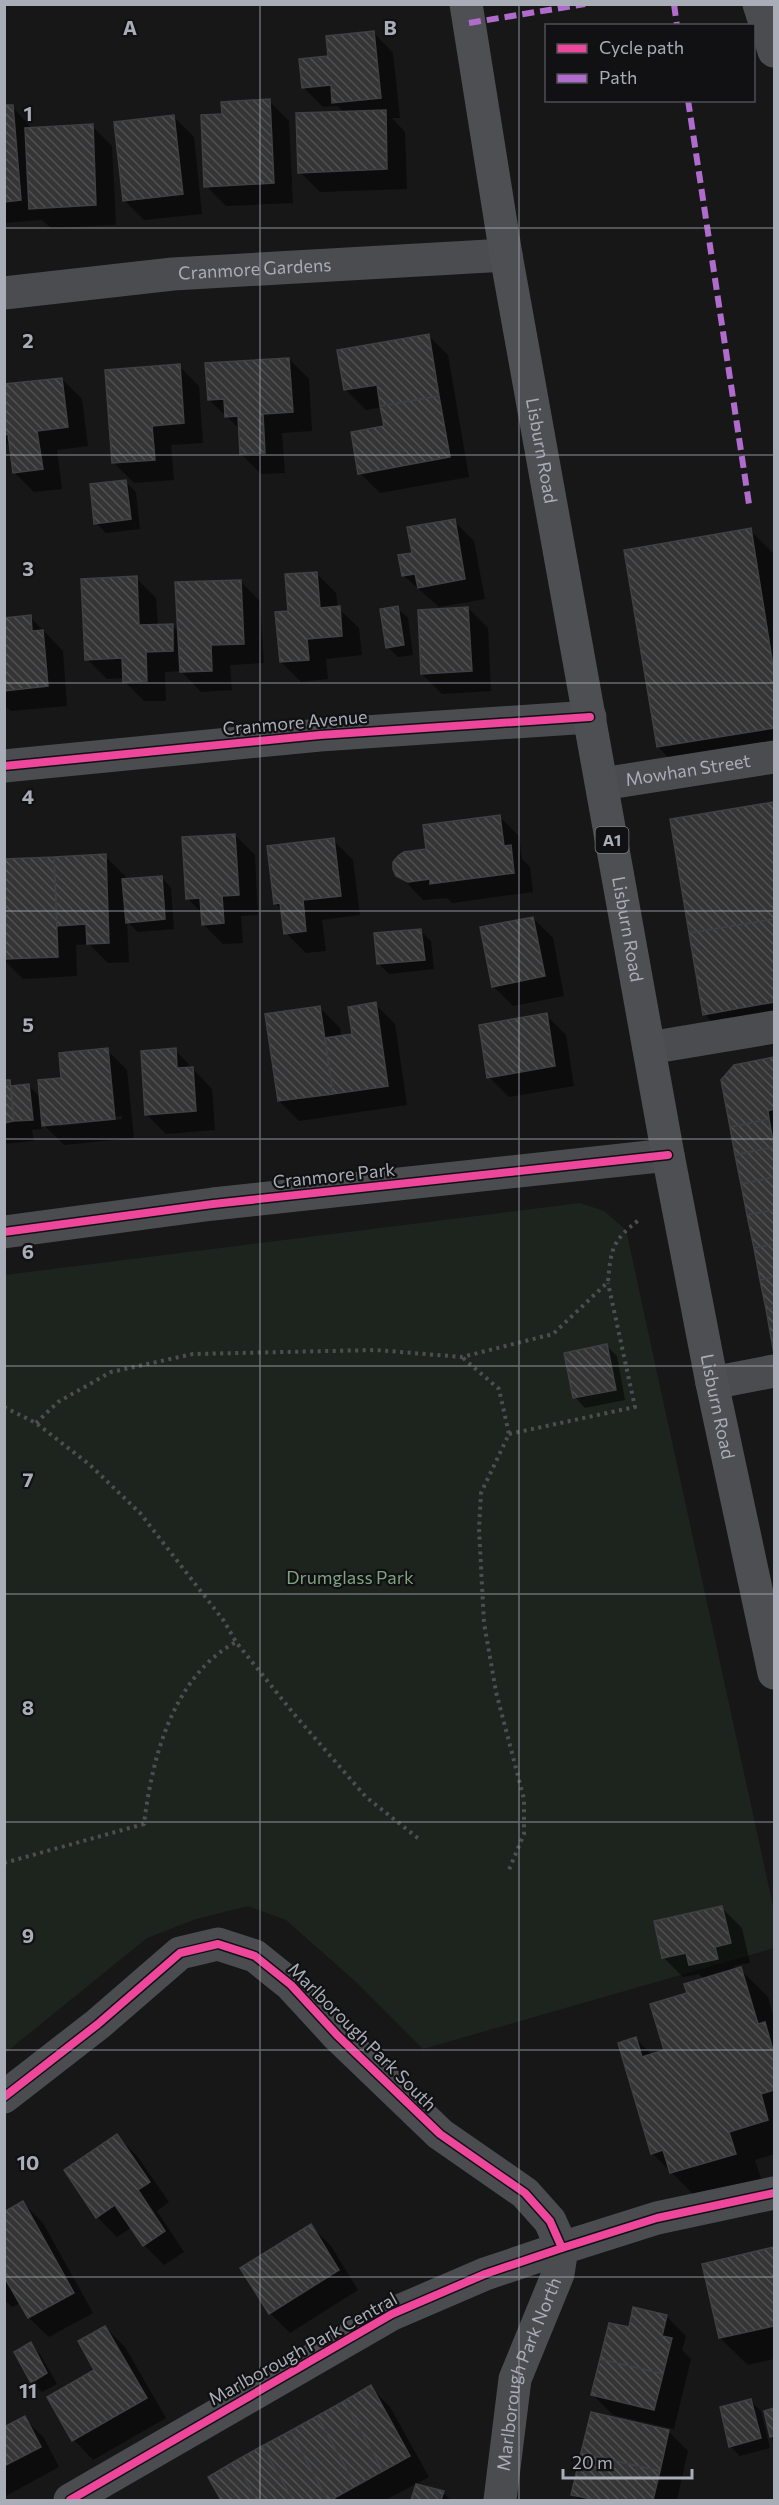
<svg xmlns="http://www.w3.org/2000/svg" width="779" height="2505" font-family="Commissioner,sans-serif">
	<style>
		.green { fill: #1d241e }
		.shadow { fill: #0007; fill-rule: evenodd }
		.building { fill: url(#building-back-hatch); stroke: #3f4043; stroke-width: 1.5 }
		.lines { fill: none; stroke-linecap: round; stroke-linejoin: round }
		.path { stroke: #4d4e52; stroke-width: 4; stroke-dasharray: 3 4.5; stroke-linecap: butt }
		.minor { stroke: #4b4c50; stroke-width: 33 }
		.major { stroke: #4d4f52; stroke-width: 33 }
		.quiet { stroke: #b06ccc; stroke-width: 6; stroke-dasharray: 12 6; stroke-linecap: butt }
		.cycleway-casing { stroke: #111113; stroke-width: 11 }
		.cycleway { stroke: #ed469a; stroke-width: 8 }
		.grid { fill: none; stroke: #a8adb8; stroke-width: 1.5; stroke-opacity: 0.55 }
		.labels { text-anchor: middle; stroke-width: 4.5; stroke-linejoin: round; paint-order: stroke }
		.shield { fill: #111113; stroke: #7b7e86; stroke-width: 1.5 }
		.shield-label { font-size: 16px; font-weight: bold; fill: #a8adb8 }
		.street-label { font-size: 18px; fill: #a8adb8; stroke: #111113 }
		.park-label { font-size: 18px; fill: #7fa381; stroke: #111113 }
		.grid-label { font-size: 20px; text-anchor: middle; font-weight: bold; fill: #a8adb8; stroke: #111113; stroke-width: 4.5; stroke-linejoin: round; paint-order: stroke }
	</style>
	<defs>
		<pattern id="building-back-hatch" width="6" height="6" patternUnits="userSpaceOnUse" patternTransform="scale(1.5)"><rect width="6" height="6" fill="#353536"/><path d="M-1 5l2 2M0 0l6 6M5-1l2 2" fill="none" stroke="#4f5051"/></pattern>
	</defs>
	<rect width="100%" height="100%" fill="#171717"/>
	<!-- green -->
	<path class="green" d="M580 1203 604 1211 626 1230 774 1911V1948L423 2049 356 1982 286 1920 248 1906 196 1919 147 1938 5 2053V1275Z"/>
	<!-- shadow -->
	<path class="shadow" d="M374 33 393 53 400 118H392L405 132 407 189 320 192 300 172 345 113 337 106 323 107 303 87 330 58Z
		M269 101 289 121 293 203 226 206 206 186 223 115Z
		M12 106 32 129 92 126 112 146 116 225 51 228 42 220 4 223V107Z
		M174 117 194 137 202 214 144 220 124 200Z
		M428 335 448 355 469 477 380 493 360 473 386 427 382 407 366 410 346 390Z
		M289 359 309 379 312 431 282 433 285 473 261 474 241 454 240 429 209 400Z
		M179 366 199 386 203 443 171 445 174 480 134 483 114 463Z
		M62 379 82 399 88 446 57 450 62 489 34 492 14 472 11 448 4 441V386Z
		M125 481 136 492 140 529 106 533 96 523Z
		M454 521 474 541 485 599 439 607 403 575 413 554Z
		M750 530 774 554V766L691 780 658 747Z
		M316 573 336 593 338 608 359 628 362 655 326 659 328 679 301 682 281 662 290 612Z
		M136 578 156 598 158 626 172 625 179 632 240 581 260 601 264 663 230 665 232 690 201 692 181 671 165 672 166 701H144L124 681V678L107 679 87 659Z
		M397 608 408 618 413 655 398 657 388 647Z
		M468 608 488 628 491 691 442 694 422 674Z
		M30 617 63 651 67 706 11 711 4 705V620Z
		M774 804V1034L732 1041 704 1014 672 821Z
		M499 816 519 836 522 859 530 867 533 892 452 903 447 898 423 900 394 869Z
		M235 835 255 855 258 915 241 916 243 943 223 944 203 924V914L187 898Z
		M333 840 353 860 360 915 322 920 326 951 306 953 286 933 283 911 275 903Z
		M105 856 125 876 126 880 161 877 171 888 174 929 138 932 127 922 129 962 108 963 89 944 76 945 77 976 23 979 4 960V861Z
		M533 918 553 938 564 996 513 1006 493 986Z
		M421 931 431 941 434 969 389 974 379 964Z
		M375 1004 395 1024 407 1105 299 1121 279 1101 320 1008 340 1028 341 1037 354 1035Z
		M546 1015 566 1035 574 1086 509 1097 489 1077Z
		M107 1050 127 1070 134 1138 64 1145 42 1123V1129L32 1130 34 1141 4 1144V1082L9 1081 15 1087 29 1086 41 1098ZM122 1116V1119L59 1126V1123Z
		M175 1050 212 1089 215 1130 166 1134 146 1114Z
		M774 1059V1346L723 1081 735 1067Z
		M607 1346 617 1356 625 1400 585 1408 575 1397Z
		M722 1908 742 1928 750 1963 734 1966 735 1971 740 1969 768 1997 774 2019V2154L755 2160 762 2181 699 2200 652 2153 636 2039 652 2055 666 2051 689 1994 705 1980 699 1974 683 1977 663 1957Z
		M117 2136 137 2156 169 2202 157 2211 184 2252 164 2265 144 2245 132 2227 117 2237 97 2217Z
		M23 2203 43 2223 93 2313 49 2337 29 2318 21 2303 12 2307 4 2300V2213Z
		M311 2226 331 2246 358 2290 290 2333 270 2313Z
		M774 2248V2359L748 2365 720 2338 704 2265Z
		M666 2316 686 2336 682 2350 691 2359 674 2429 613 2415 593 2395 630 2329Z
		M105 2327 125 2347 166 2418 93 2460 74 2440 96 2370Z
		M30 2344 40 2354 57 2384 42 2392 32 2382Z
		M370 2387 390 2407 429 2477 386 2500H223L210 2478Z
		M751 2401 761 2411 770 2448 740 2456 730 2446Z
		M774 2410V2448L766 2412Z
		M24 2418 44 2438 59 2467 4 2497V2429Z
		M668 2431 688 2451 677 2500H579L573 2494Z
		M417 2486 443 2493 451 2500H413Z"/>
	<!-- building -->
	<path class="building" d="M374 31 381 98 332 103 331 85 302 88 299 59 328 56 326 36Z
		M270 99 274 183 204 187 201 115 222 114 221 102Z
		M4 105H13L21 200 4 202Z
		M386 110 387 169 298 173 296 113Z
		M174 115 183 194 123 201 114 122Z
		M93 124 96 205 29 209 25 128Z
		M429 334 439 396 380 406 377 385 344 390 337 350Z
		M289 358 293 412 263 414 265 453 240 454 238 416 225 417 224 399 208 400 205 363Z
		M180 364 184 423 152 426 155 460 112 463 105 370Z
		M62 378 68 427 37 431 43 469 13 473 8 434 4 435V384Z
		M439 396 450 457 358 474 351 432 384 426 380 406Z
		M126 480 131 519 94 524 90 484Z
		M455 519 465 579 418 588 415 574 402 576 398 555 412 553 407 527Z
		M751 528 774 672V728L657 747 624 550Z
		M317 572 320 608 340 606 342 636 307 639 309 660 280 662 275 612 288 611 285 574Z
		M137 576 139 625 173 624V651L146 652 147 681 123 682 122 658 85 660 81 579Z
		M241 580 244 644 211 645 212 671 180 672 175 582Z
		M398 606 404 645 386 648 380 609Z
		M468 607 472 671 421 674 418 610Z
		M31 615 32 631 43 630 48 686 4 691V618Z
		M774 802V919L689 933 670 819Z
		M500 815 504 846 511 845 514 873 430 884V879L408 882 396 876 393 869V862L398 856 404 852 426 849 423 825Z
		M235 834 239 895 222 896 224 923 202 925 200 898 186 899 182 837Z
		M334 838 341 896 303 900 306 931 284 934 280 903 274 904 267 846Z
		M106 854 109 943 87 944 86 924 57 926 54 857Z
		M54 857 58 957 4 959V859Z
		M162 876 165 919 126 923 122 879Z
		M533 917 545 976 492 987 480 927Z
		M774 919V1002L703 1015 689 933Z
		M421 929 425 960 377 964 374 933Z
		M376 1002 388 1086 333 1094 325 1038 352 1034 348 1007Z
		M320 1006 333 1094 278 1101 265 1014Z
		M547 1013 555 1066 487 1078 479 1025Z
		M108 1048 115 1119 42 1126 38 1080 61 1078 59 1053Z
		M176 1048 177 1068 193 1067 196 1111 145 1115 141 1051Z
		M774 1057V1109L768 1111 769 1119 730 1127 721 1080 734 1065Z
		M4 1080H10L14 1121 4 1123Z
		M29 1084 33 1120 14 1121 11 1086Z
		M769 1119 774 1147 735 1155 730 1127Z
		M774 1147V1177L741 1184 735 1155Z
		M774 1177V1210L747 1215 741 1184Z
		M774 1210V1244L754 1248 747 1215Z
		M774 1244V1277L760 1280 754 1248Z
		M774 1277V1308L766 1309 760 1280Z
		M774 1308V1354L766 1309Z
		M607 1344 616 1390 573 1398 564 1353Z
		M722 1906 731 1943 715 1947 718 1959 689 1965 686 1953 662 1958 654 1921Z
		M741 1967 758 2024 765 2022 774 2054V2090L761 2094 768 2120 729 2132 736 2154 670 2173 663 2150 651 2154 618 2043 636 2037 642 2057 664 2050 650 2004 687 1993 684 1984Z
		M117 2134 150 2182 138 2190 165 2231 143 2246 115 2205 96 2218 64 2170Z
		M23 2201 74 2293 28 2318 6 2280 4 2281V2212Z
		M311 2224 339 2270 269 2314 240 2268Z
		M774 2247V2326L719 2338 702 2264Z
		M633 2307 667 2315 662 2336 672 2338 663 2374 600 2359 609 2323 629 2327Z
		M105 2326 147 2398 72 2441 47 2397 94 2370 78 2341Z
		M31 2342 47 2373 31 2383 14 2352Z
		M600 2359 663 2374 654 2410 591 2395Z
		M371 2385 410 2456 383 2471 344 2401Z
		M751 2399 761 2438 729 2447 720 2407Z
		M344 2401 383 2471 356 2486 317 2416Z
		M774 2408V2436L770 2437 764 2411Z
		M591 2412 669 2430 660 2471 581 2453Z
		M25 2416 41 2447 4 2466V2427Z
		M317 2416 356 2486 331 2500H328L290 2431Z
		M290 2431 328 2500H293L262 2446Z
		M262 2446 293 2500H257L235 2461Z
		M581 2453 660 2471 653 2500H596L571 2495Z
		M235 2461 257 2500H221L208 2477Z
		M416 2484 444 2491 441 2500H411Z"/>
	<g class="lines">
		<!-- path -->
		<path class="path" d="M463 1358 499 1389 509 1434 481 1493 479 1529 484 1623 496 1692 524 1799V1834L508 1872
			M4 1407 36 1423 90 1465 140 1513 224 1621 236 1642 294 1714 366 1797 419 1839
			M36 1423 58 1402 111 1372 193 1354 376 1350 462 1357 553 1334 608 1282C611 1248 612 1241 640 1219
			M509 1434 635 1407 608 1283
			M4 1863 144 1824C152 1758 173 1676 236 1642"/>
		<!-- minor -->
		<g class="minor">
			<path d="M759 4 774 51"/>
			<path id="s1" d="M4 293 173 274 506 255"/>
			<path d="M4 766 320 735 590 717"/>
			<path id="s2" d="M602 784 774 757"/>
			<path d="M649 1048 774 1027"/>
			<path d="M4 1232 213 1204 668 1155"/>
			<path d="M712 1383 774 1371"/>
			<path d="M4 2097 98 2024 180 1953 218 1944 255 1956 291 1985 337 2035 440 2134 525 2193 550 2221 562 2248"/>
			<path d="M70 2500 392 2314 485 2274 562 2248 657 2218 774 2193"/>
			<path id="s3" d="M500 2500 515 2379 558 2274 562 2248"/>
		</g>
		<!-- major -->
		<path class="major" id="s4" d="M466 4 506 255 668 1155 712 1383 774 1673"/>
		<!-- quiet -->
		<path class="quiet" d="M674 4 677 26
			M469 23 585 4
			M688 100 749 504"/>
		<!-- cycleway casing -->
		<g class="cycleway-casing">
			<path id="cycleway" d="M4 766 320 735 590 717
				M4 1232 213 1204 668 1155
				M4 2097 98 2024 180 1953 218 1944 255 1956 291 1985 337 2035 440 2134 525 2193 550 2221 562 2248
				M70 2500 392 2314 485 2274 562 2248 657 2218 774 2193"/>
		</g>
		<!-- cycleway -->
		<use href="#cycleway" class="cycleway"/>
	</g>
	<!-- grid -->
	<path class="grid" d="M260 4V2500M519 4V2500M4 228H774M4 455H774M4 683H774M4 911H774M4 1139H774M4 1366H774M4 1594H774M4 1822H774M4 2050H774M4 2277H774"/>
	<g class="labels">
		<!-- shield labels -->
		<rect class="shield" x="595.5" y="827" width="33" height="26" rx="4.5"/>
		<g class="shield-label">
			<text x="612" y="846">A1</text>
		</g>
		<!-- street labels -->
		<g class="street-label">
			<text dy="6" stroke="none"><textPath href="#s1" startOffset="252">Cranmore Gardens</textPath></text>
			<text dy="6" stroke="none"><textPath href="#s4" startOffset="453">Lisburn Road</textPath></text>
			<text transform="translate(295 723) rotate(-5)" y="6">Cranmore Avenue</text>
			<text dy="6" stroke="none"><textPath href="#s2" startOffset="87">Mowhan Street</textPath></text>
			<text dy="6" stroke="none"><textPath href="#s4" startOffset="939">Lisburn Road</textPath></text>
			<text transform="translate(334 1176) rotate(-6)" y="6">Cranmore Park</text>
			<text dy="6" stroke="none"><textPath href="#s4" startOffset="1425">Lisburn Road</textPath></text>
			<text transform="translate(362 2037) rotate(45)" y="6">Marlborough Park South</text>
			<text transform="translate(303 2349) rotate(-29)" y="6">Marlborough Park Central</text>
			<text dy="6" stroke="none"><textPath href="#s3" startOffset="130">Marlborough Park North</textPath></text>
		</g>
		<!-- park labels -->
		<g class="park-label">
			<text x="350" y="1584">Drumglass Park</text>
		</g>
	</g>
	<g class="grid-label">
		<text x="130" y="35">A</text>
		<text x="390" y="35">B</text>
		<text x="28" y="121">1</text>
		<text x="28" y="348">2</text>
		<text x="28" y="576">3</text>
		<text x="28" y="804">4</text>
		<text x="28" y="1032">5</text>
		<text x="28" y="1259">6</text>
		<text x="28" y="1487">7</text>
		<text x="28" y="1715">8</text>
		<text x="28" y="1943">9</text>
		<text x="28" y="2170">10</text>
		<text x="28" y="2398">11</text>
	</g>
	<!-- border -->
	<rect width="779" height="2505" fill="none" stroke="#a8adb8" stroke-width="12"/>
	<!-- legend -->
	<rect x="545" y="24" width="210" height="78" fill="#111113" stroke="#4d4f55" stroke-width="1.5"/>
	<rect x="557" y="44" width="30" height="9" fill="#ed469a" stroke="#4d4f55" stroke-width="1.5"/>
	<text x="599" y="54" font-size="18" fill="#a8adb8">Cycle path</text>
	<rect x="557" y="74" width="30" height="9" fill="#b06ccc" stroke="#4d4f55" stroke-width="1.5"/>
	<text x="599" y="84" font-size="18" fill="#a8adb8">Path</text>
	<!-- scale -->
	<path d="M563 2469v9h129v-9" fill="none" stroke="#a8adb8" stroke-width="3"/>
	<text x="572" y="2469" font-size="18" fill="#a8adb8" stroke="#111113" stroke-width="4.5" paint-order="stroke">20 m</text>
</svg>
